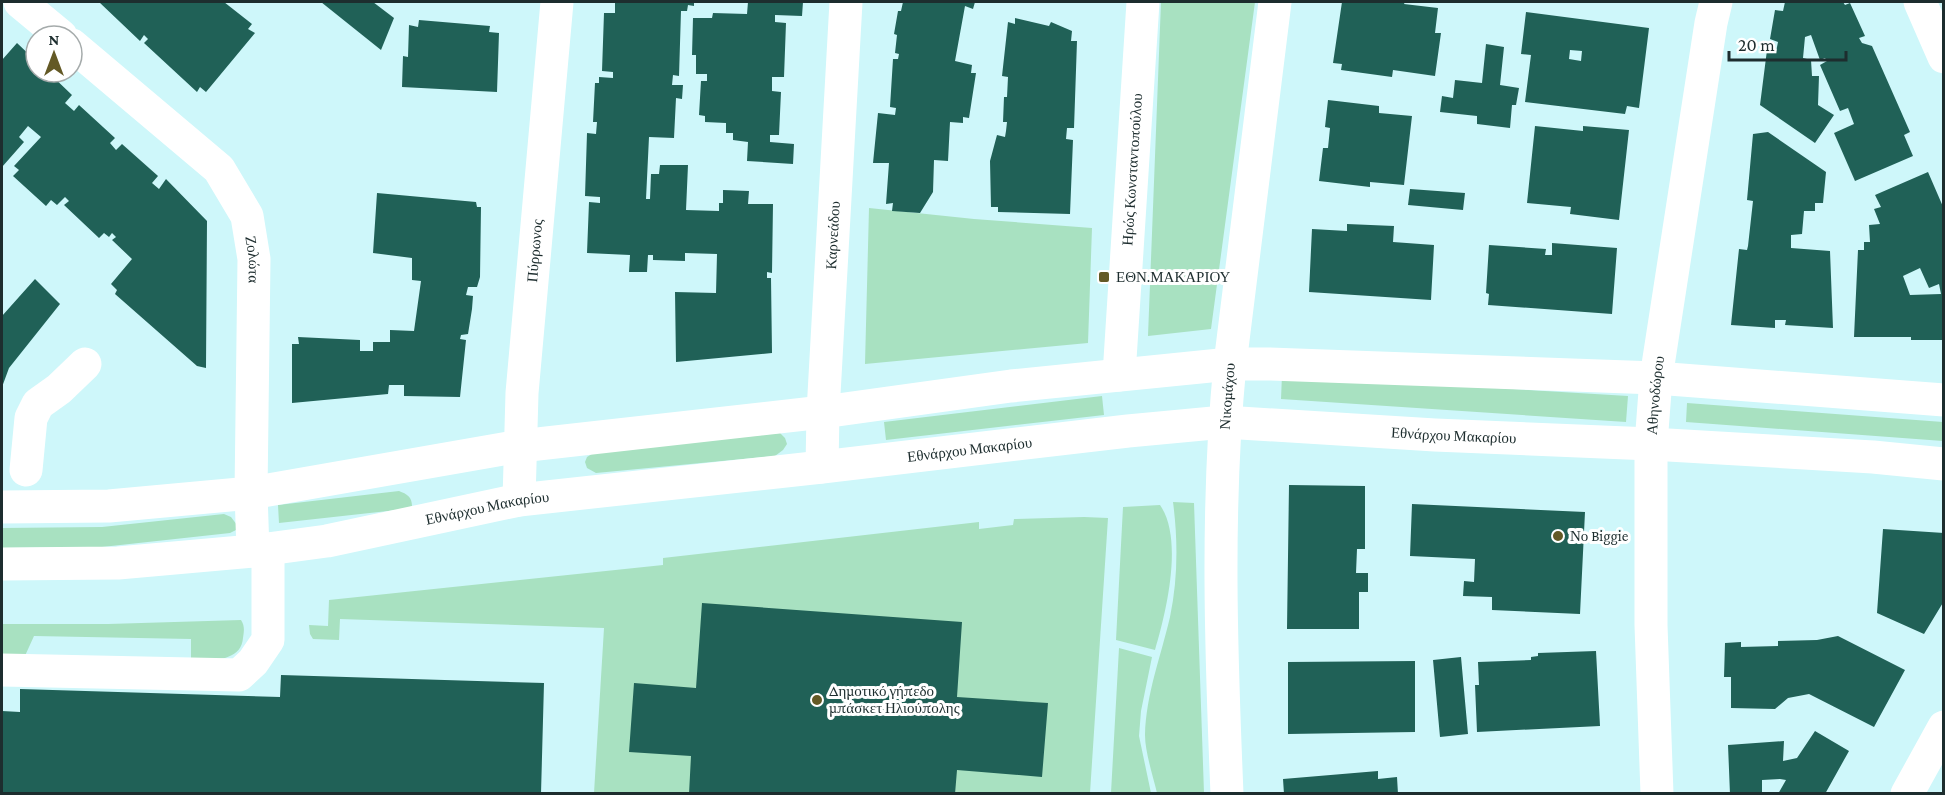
<svg xmlns="http://www.w3.org/2000/svg" width="1945" height="795" font-family="'Crimson Pro',serif">
	<style>
		.green { fill: #a8e1c1 }
		.building { fill: #206157; fill-rule: evenodd }
		.lines { fill: none; stroke-linecap: round; stroke-linejoin: round }
		.minor { stroke: #fff; stroke-width: 33 }
		.poi-dot { fill: #635925; stroke: #fff; stroke-width: 2 }
		.labels { text-anchor: middle; stroke-width: 6; stroke-linejoin: round; paint-order: stroke }
		.street-label { font-size: 15px; fill: #1d2d2e; stroke: #fff }
		.poi-label { font-size: 15px; fill: #1d2d2e; stroke: #fff; text-anchor: start }
	</style>
	<rect width="100%" height="100%" fill="#cef7fa"/>
	<!-- green -->
	<path class="green" d="M1161 2H1255L1211 329 1148 336Z
		M869 208 974 219 1092 228 1088 343 865 364Z
		M1282 375 1628 396 1626 422 1281 399Z
		M1102 396 1104 415 886 440 884 422Z
		M1687 403 1943 422V441L1686 422Z
		M780 433 785 438 787 444 783 450 775 456 596 473 587 468 585 462 587 457 595 452Z
		M399 491C407 494 412 497 412 506L406 509 279 523 278 505Z
		M1173 502 1194 503 1204 793H1157C1153 776 1145 752 1145 735 1146 694 1161 656 1170 617 1178 579 1178 540 1173 502Z
		M1160 505C1184 539 1166 613 1155 650L1116 640 1123 507Z
		M224 514 231 517 237 525 236 530 230 533 102 547 2 548V528L102 527Z
		M1084 517 1108 518 1090 793H594L604 628 340 619 339 640 313 639 310 634 309 625 328 626 329 600 663 565V558L979 522V529L1013 525 1014 519Z
		M241 620C245 626 244 631 243 638 241 663 209 660 191 660V639L34 636 24 658H2V624H108Z
		M1119 648 1152 657 1141 711 1139 736 1151 793H1111Z"/>
	<!-- building -->
	<path class="building" d="M99 2H224L252 24 248 29 255 33 206 92 200 87 197 92 144 43 148 39 144 35 140 41Z
		M321 2H373L394 18 381 50Z
		M615 2H694V6L688 5 687 11H681L679 76 673 75 672 85H683L682 99 676 98 674 138 649 137 646 199H650L651 174H659L660 165H688L686 210 719 211V203H723V190L749 191 748 204H773L772 273 767 272V278H771L772 353 676 362 675 292 716 293 717 254 685 253V261L653 260V255H648L647 272H629L630 255 587 253 589 202 600 203V197L585 196 587 133 596 134 597 122H593L595 83H599V77L613 78V72L602 71 604 13H615Z
		M748 2H803L802 16 775 15V22L786 23 784 77H772V91L781 92 779 135H770V142L794 144 793 164 747 161 748 142 733 140V133H726V123L705 122V116L699 115 701 81H707V74H696V55H692L693 18H712L713 13 747 14Z
		M903 2H975L973 9 965 6 955 61 972 65 971 73H976L969 118 963 117V123L950 122 948 161 934 160 933 192 920 213 892 211 893 203 886 204 889 163H873L878 113 895 115 896 108 890 107 893 59H898L899 54 895 53 897 35 894 34 898 11H901Z
		M1342 2H1405L1404 4 1438 8 1435 33H1441L1435 76 1393 70 1392 77 1341 70 1342 64 1333 63Z
		M1785 2H1843L1845 5 1850 3 1865 36 1859 38 1862 43 1872 46 1910 132 1904 135 1913 156 1855 181 1834 133 1854 124 1848 108 1840 111 1820 65 1827 61 1825 58 1820 60 1811 35 1805 37 1803 58 1811 60 1812 76H1819L1818 105 1834 115 1815 143 1760 105 1767 50 1776 52 1778 42 1770 39 1775 10 1783 11Z
		M1526 12 1649 28 1639 108 1627 106 1625 114 1525 102 1531 55 1521 54ZM1570 50 1582 51 1581 61 1569 59Z
		M1015 18 1049 26 1051 22 1072 31 1071 41H1077L1074 128H1067L1066 139 1073 140 1070 214 998 212V207H991L990 161 997 135 1005 137 1006 131 1007 122H1003L1004 97H1007L1008 77 1002 76 1008 22 1015 24Z
		M419 20 490 26 489 32 499 33 497 92 402 87 403 56 408 57 409 25 418 27Z
		M17 43 36 61V72H48L72 95 65 103 74 111 79 105 115 138 110 143 116 150 122 144 158 176 152 183 159 189 166 179 207 221 206 368 197 366 115 294 117 290 111 284 132 259 112 240 116 237 112 233 109 237 104 233 99 238 64 205 69 201 65 197 57 205 51 200 46 206 13 176 19 170 14 166 41 137 28 126 19 137 24 142 2 167V60Z
		M1486 44 1504 47 1500 85 1519 88 1516 105H1512L1510 128 1477 124V116L1440 112 1442 96 1453 98 1455 80 1482 83Z
		M1328 100 1379 106V113L1412 116 1404 185 1370 182V187L1319 181 1323 148H1328L1330 128 1325 127Z
		M1535 126 1583 131V126L1629 130 1619 220 1570 214 1571 207 1527 203Z
		M1768 132 1826 172 1823 203H1815V211H1804L1802 234 1791 235V248L1830 251 1833 328 1785 325 1786 320H1775V328L1731 325 1739 249 1747 250 1748 246 1753 201 1747 200 1753 134Z
		M1928 172 1944 209V340H1911V337H1854L1858 250H1864V242H1870L1869 225 1880 224 1874 209 1881 207 1875 195ZM1920 268 1929 288 1939 284 1941 294 1910 295 1903 276Z
		M1410 189 1465 193 1463 210 1408 205Z
		M377 193 476 202 477 207H481L480 277 477 287H468L466 295 473 296 472 309 468 334 461 335 460 339 466 340 460 397 404 396V385H389L388 394 292 403V344H299L298 337 360 340V351H373V342H390V330L414 331 421 281 412 280V258L373 253Z
		M1347 224 1394 226 1393 242 1434 245 1431 300 1309 292 1312 229 1347 231Z
		M1552 243 1617 248 1612 314 1488 305 1489 294 1486 293 1489 245 1546 249 1545 255H1552Z
		M35 279 60 304 9 368 2 387V316Z
		M1289 485 1365 486V549H1357L1356 573H1368V592H1359V629H1287Z
		M1412 504 1585 512 1580 614 1492 610V597L1463 596 1464 581 1474 582 1475 559 1410 556Z
		M1883 529 1944 533V601L1924 634 1877 613Z
		M702 603 962 622 957 697 1048 703 1042 777 957 770 955 794H689L691 756 629 752 634 683 696 688Z
		M1838 636 1905 670 1874 727 1809 694 1788 698 1775 709 1731 708V677H1724L1725 643 1741 642V647L1778 646V641L1817 640Z
		M1596 651 1600 726 1477 732 1475 685H1479L1478 662 1531 660V657L1538 656V653Z
		M1461 657 1468 734 1440 737 1433 660Z
		M1415 661V732L1288 734V662Z
		M281 675 544 683 541 794H2V711L20 712V689L280 697Z
		M1815 731 1849 751 1825 794H1778L1786 780 1780 779 1762 780V794H1730L1728 745 1784 741 1783 761 1797 758Z
		M1378 771V779L1397 777 1398 794H1284L1283 779Z"/>
	<g class="lines">
		<!-- minor -->
		<g class="minor">
			<path d="M20 2 61 36"/>
			<path d="M1920 2 1944 57"/>
			<path id="s1" d="M72 45 219 169 247 216 254 259 251 493 253 551"/>
			<path id="s2" d="M1119 375 1143 2"/>
			<path id="s3" d="M822 467 823 412 846 2"/>
			<path d="M26 470 31 418 38 404 59 389 85 364"/>
			<path id="s4" d="M519 500 522 393 557 2"/>
			<path d="M2 507 109 506 251 493 520 446 823 412 1011 386 1230 364H1269L1656 378 1944 400"/>
			<path id="s5" d="M2 564 118 563 253 551 327 541 519 500 822 467 1128 431 1224 422 1435 435 1651 444 1873 457 1944 464"/>
			<path d="M2 670 239 675 253 662 268 640V549"/>
			<path id="s6" d="M1227 794C1221 651 1216 507 1230 364L1275 2"/>
			<path id="s7" d="M1657 794 1651 625V444L1656 378 1711 23 1716 2"/>
			<path d="M1907 794 1944 727"/>
		</g>
	</g>
	<!-- markers -->
	<g class="poi-dot">
		<rect x="1098" y="271" width="12" height="12" rx="3"/>
		<circle cx="1558" cy="536" r="6"/>
		<circle cx="817" cy="700" r="6"/>
	</g>
	<g class="labels">
		<!-- street labels -->
		<g class="street-label">
			<text dy="5" stroke="none"><textPath href="#s2" startOffset="206">Ηρώς Κωνσταντοπούλου</textPath></text>
			<text dy="5" stroke="none"><textPath href="#s3" startOffset="232">Καρνεάδου</textPath></text>
			<text dy="5" stroke="none"><textPath href="#s4" startOffset="250">Πύρρωνος</textPath></text>
			<text dy="5" stroke="none"><textPath href="#s1" startOffset="291">Ζολώτα</textPath></text>
			<text dy="5" stroke="none"><textPath href="#s7" startOffset="399">Αθηνοδώρου</textPath></text>
			<text dy="5" stroke="none"><textPath href="#s6" startOffset="398">Νικομάχου</textPath></text>
			<text dy="5" stroke="none"><textPath href="#s5" startOffset="1462">Εθνάρχου Μακαρίου</textPath></text>
			<text dy="5" stroke="none"><textPath href="#s5" startOffset="976">Εθνάρχου Μακαρίου</textPath></text>
			<text dy="5" stroke="none"><textPath href="#s5" startOffset="490">Εθνάρχου Μακαρίου</textPath></text>
		</g>
		<!-- poi labels -->
		<g class="poi-label">
			<text x="1116" y="282">ΕΘΝ.ΜΑΚΑΡΙΟΥ</text>
			<text x="1570" y="541">Νο Biggie</text>
			<text x="829" y="696">Δημοτικό γήπεδο<tspan x="829" dy="17">μπάσκετ Ηλιούπολης</tspan></text>
		</g>
	</g>
	<!-- border -->
	<rect width="1945" height="795" fill="none" stroke="#1d2d2e" stroke-width="6"/>
	<!-- north arrow -->
	<g transform="translate(54 54)"><circle r="28" fill="#ffffff" stroke="#a5abab" stroke-width="1.5"/>
	<path d="M0-4.5L10 22L0 15L-10 22Z" fill="#635925"/>
	<text y="-9" font-size="16" font-weight="bold" text-anchor="middle" fill="#1d2d2e">N</text>
	</g>
	<!-- scale -->
	<path d="M1729 51v9h117v-9" fill="none" stroke="#1d2d2e" stroke-width="3"/>
	<text x="1738" y="51" font-size="18" fill="#1d2d2e" stroke="#ffffff" stroke-width="4.5" paint-order="stroke">20 m</text>
</svg>
